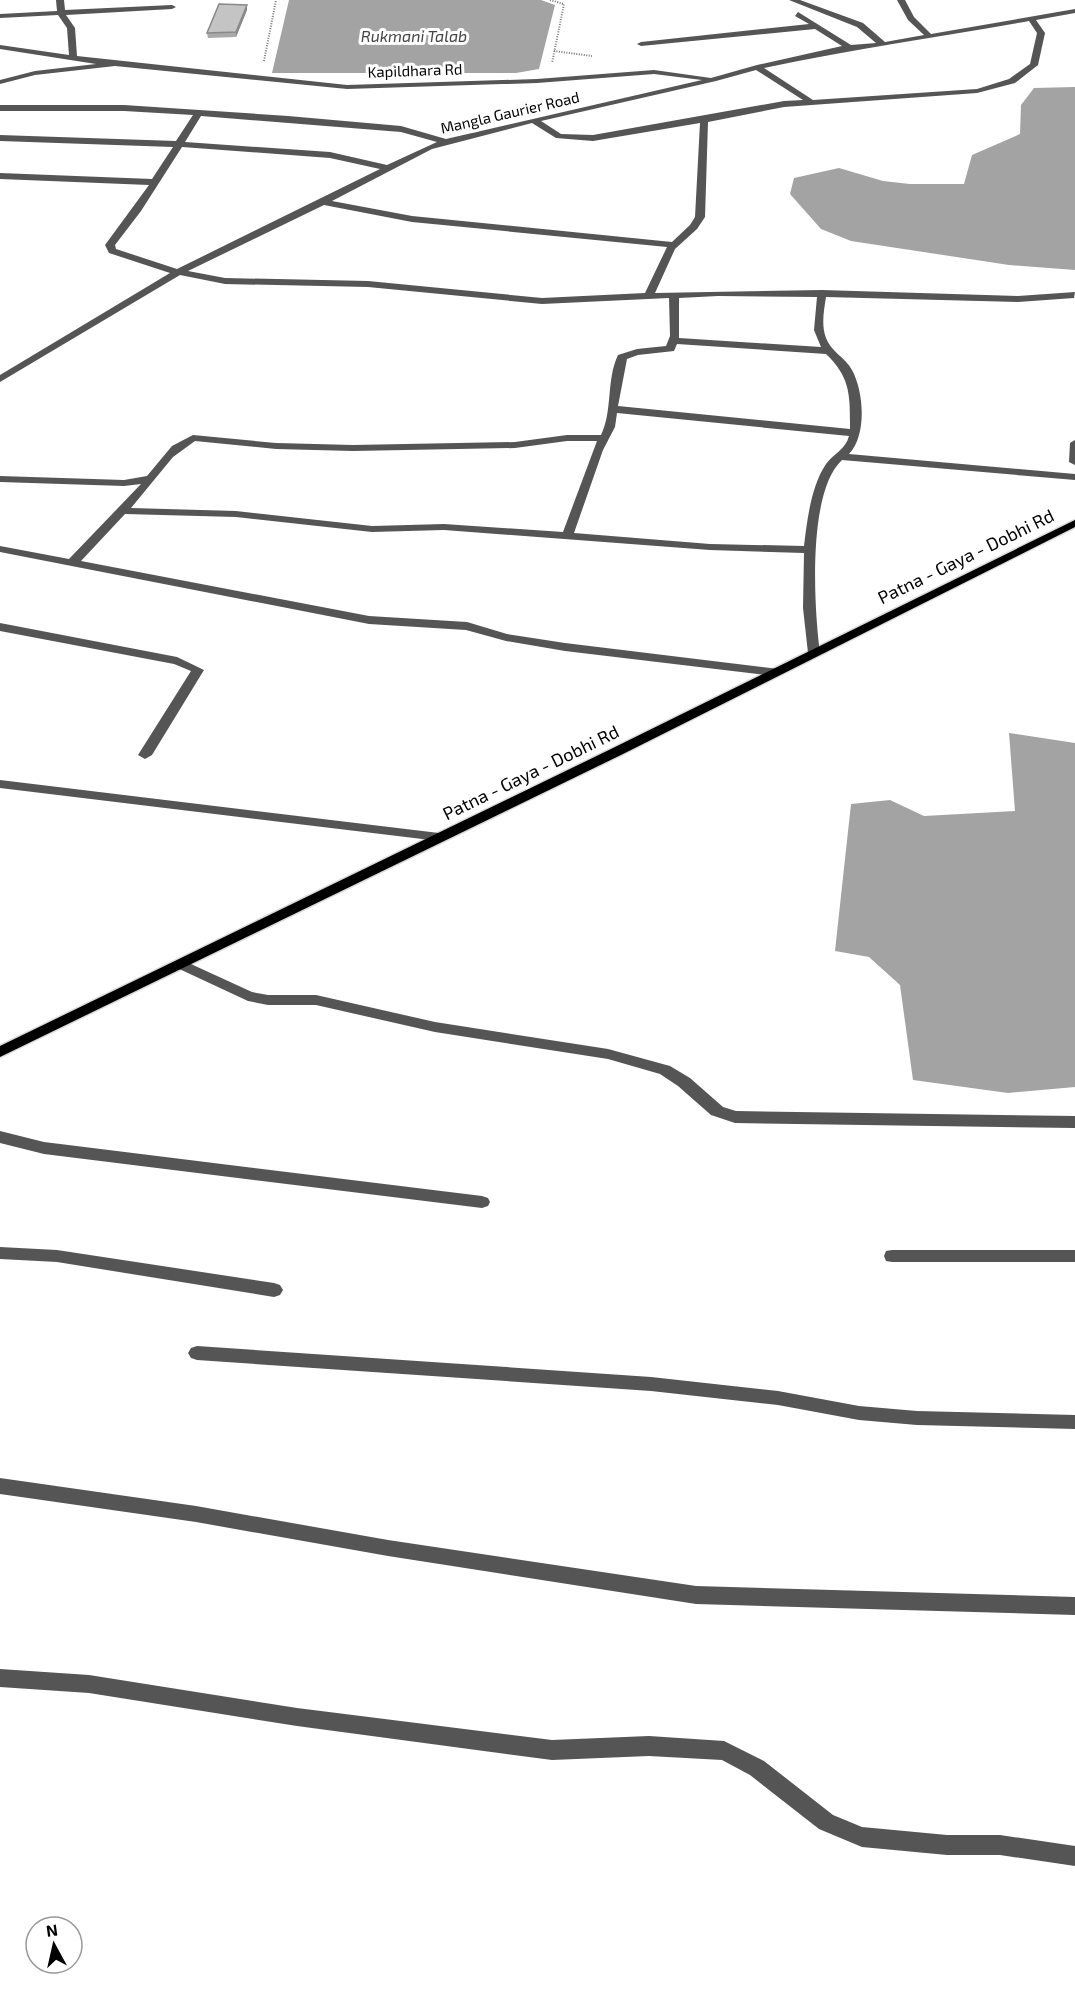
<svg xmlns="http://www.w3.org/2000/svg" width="1075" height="1999" font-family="'Exo 2',sans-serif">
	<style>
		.water { fill: #a3a3a3 }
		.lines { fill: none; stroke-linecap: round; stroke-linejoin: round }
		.major-casing { stroke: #dbdbdb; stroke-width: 3 }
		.path { stroke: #777; stroke-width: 2; stroke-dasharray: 1 1.5; stroke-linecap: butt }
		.minor { fill: #555; fill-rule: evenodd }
		.major { fill: #000; fill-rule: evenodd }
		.wall { fill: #a9a9a9 }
		.shaded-wall { fill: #898989 }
		.building { fill: #c4c4c4; stroke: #898989; stroke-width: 1.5 }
		.labels { text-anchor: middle; stroke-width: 6; stroke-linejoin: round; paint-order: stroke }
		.far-street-label { font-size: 15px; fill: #000; stroke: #fff }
		.far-water-label { font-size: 16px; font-style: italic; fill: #444; stroke: #fff }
		.street-label { font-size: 18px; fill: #000; stroke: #fff }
	</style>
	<rect width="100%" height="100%" fill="#fff"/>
	<!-- water -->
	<path class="water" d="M289 0H541L555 5 539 69 516 73H272Z
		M1075 87V270L1009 265 851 241 821 229 790 194 794 178 839 168 883 181 910 184H964L972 155 1020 134 1021 105 1034 88Z
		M1009 733 1075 743V1087L1008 1093 913 1080 900 985 869 957 835 951 851 804 890 800 924 816 1015 811Z"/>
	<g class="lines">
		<!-- major casing -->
		<g class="major-casing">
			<path id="major" d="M1075 520V527L623 754 0 1057V1046L613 748Z"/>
		</g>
		<!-- path -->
		<path class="path" d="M550 0 564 4 552 63
			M554 51 592 56
			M264 61 276 0"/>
		<!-- minor -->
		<path class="minor" d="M56 0H64L65 10 172 5 176 7 172 9 66 15 75 28 77 56 347 85 537 79 654 70 711 78 757 65 842 46 815 29 641 46 637 44 641 42 809 24 795 16 798 12 851 45 876 43 857 27 789 0H800L863 23 885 42 924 35 908 20 897 0H905L914 17 931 34 1075 9V13L1036 20 1045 33 1038 65 1015 83 977 93 784 107 708 122 705 217 697 229 675 249 655 293 822 290 1018 296 1075 292 1074 298 1018 302 826 297C824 310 821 325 826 338 831 352 845 357 852 370 864 392 867 435 849 454L1075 474V480L842 460C807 492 814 608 820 653L814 657 808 653 803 608 804 553 710 550 444 530 372 532 236 517 125 514 81 561 369 616 467 622 507 634 565 643 779 669 781 672 775 676 565 651 506 641 466 630 369 624 0 552V546L69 559 141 484 124 486 0 482V476L124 480 147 476 172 446 193 435 276 443 353 445 515 442 567 435H601C613 411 606 380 618 355L637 349 666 346 670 336 669 298 542 304 368 287 225 284 180 275 0 382V375L170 273 109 253 105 245 149 185 0 179V173L152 179 173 147 0 141V135L176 141 193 115 124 111H0V105H124L288 116 401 126 446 139 702 80 654 74 537 83 347 89 115 66 35 75 0 84V80L35 71 96 64 0 49V45L69 55 67 28 58 15 0 18V14L57 11ZM1029 21 1037 33 1030 64 1009 79 977 89 813 100 764 68C852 49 941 37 1029 21ZM756 70 803 100 784 101 593 135 561 134 541 121 716 81ZM201 116 401 132 437 142 387 165 330 152 185 142ZM532 123 556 138 593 141 700 123 695 217 690 225 672 242 412 216 332 201 432 149ZM182 147 330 158 380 169 177 269 116 249 115 245 141 211ZM324 205 412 222 667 247 645 293 542 298 368 281 225 278 188 271ZM718 296 817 297 814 330 821 347 679 338V298ZM677 344 826 354C851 378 850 396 850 429L618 406 627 359 638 355 674 351ZM617 413 849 436C846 449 833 454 826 464 811 486 807 521 804 546L710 544 574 533 603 450 615 427ZM195 441 276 449 353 451 515 448 567 441H597L563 532 444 524 372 526 236 511 131 508 173 457Z
			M1075 440V465L1069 462 1070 443Z
			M0 623 177 657 204 670 152 755 145 759 138 755 191 671 174 664 0 631Z
			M0 780 439 833 446 837 439 841 0 788Z
			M180 959 252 992 268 995H316L435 1022 608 1049 670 1066 690 1078 723 1107 736 1111 1075 1116V1128L735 1123 711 1115 678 1086 660 1074 608 1059 435 1032 316 1005H268L248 1001 175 967 173 964Z
			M0 1131 44 1142 482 1196 488 1198 490 1202 488 1206 482 1208 44 1154 0 1143Z
			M0 1247 57 1250 274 1283 280 1285 283 1290 280 1295 274 1297 57 1262 0 1259Z
			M892 1250H1075V1262H892L886 1261 884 1256 886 1251Z
			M197 1346 651 1377 778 1391 859 1406 917 1411 1075 1415V1429L917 1425 859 1420 778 1405 651 1391 197 1360 191 1358 188 1353 191 1348Z
			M0 1478 196 1506 388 1540 696 1586 1075 1597V1615L696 1604 388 1556 196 1522 0 1494Z
			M0 1669 89 1675 297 1708 552 1740 649 1736 724 1741 764 1761 833 1815 862 1827 947 1835H1000L1075 1846V1866L1000 1855H947L862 1847 819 1829 750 1775 722 1760 649 1756 552 1760 297 1726 89 1693 0 1687Z"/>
		<!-- major -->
		<use href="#major" class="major"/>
	</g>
	<!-- wall -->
	<path class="wall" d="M247 10 236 37 208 38 207 33Z"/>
	<!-- shaded-wall -->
	<path class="shaded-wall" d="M247 5V10L236 37V32Z"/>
	<!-- building -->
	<path class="building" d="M219 4 247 5 236 32 207 33Z"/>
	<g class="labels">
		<!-- far-street labels -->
		<g class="far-street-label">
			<text transform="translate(415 71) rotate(-2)" y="5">Kapildhara Rd</text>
			<text transform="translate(510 113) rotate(-13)" y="5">Mangla Gaurier Road</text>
		</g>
		<!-- far-water labels -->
		<g class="far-water-label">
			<text x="414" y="42">Rukmani Talab</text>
		</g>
		<!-- street labels -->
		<g class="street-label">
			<text transform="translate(966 557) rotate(-26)" y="6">Patna - Gaya - Dobhi Rd</text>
			<text transform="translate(531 773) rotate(-26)" y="6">Patna - Gaya - Dobhi Rd</text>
		</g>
	</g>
	<!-- north arrow -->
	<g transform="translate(54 1945) rotate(352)"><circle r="28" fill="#ffffff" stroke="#999999" stroke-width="1.5"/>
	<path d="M0-4.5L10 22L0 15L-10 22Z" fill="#000000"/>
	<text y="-9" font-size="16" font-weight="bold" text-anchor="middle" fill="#000000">N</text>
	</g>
</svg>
